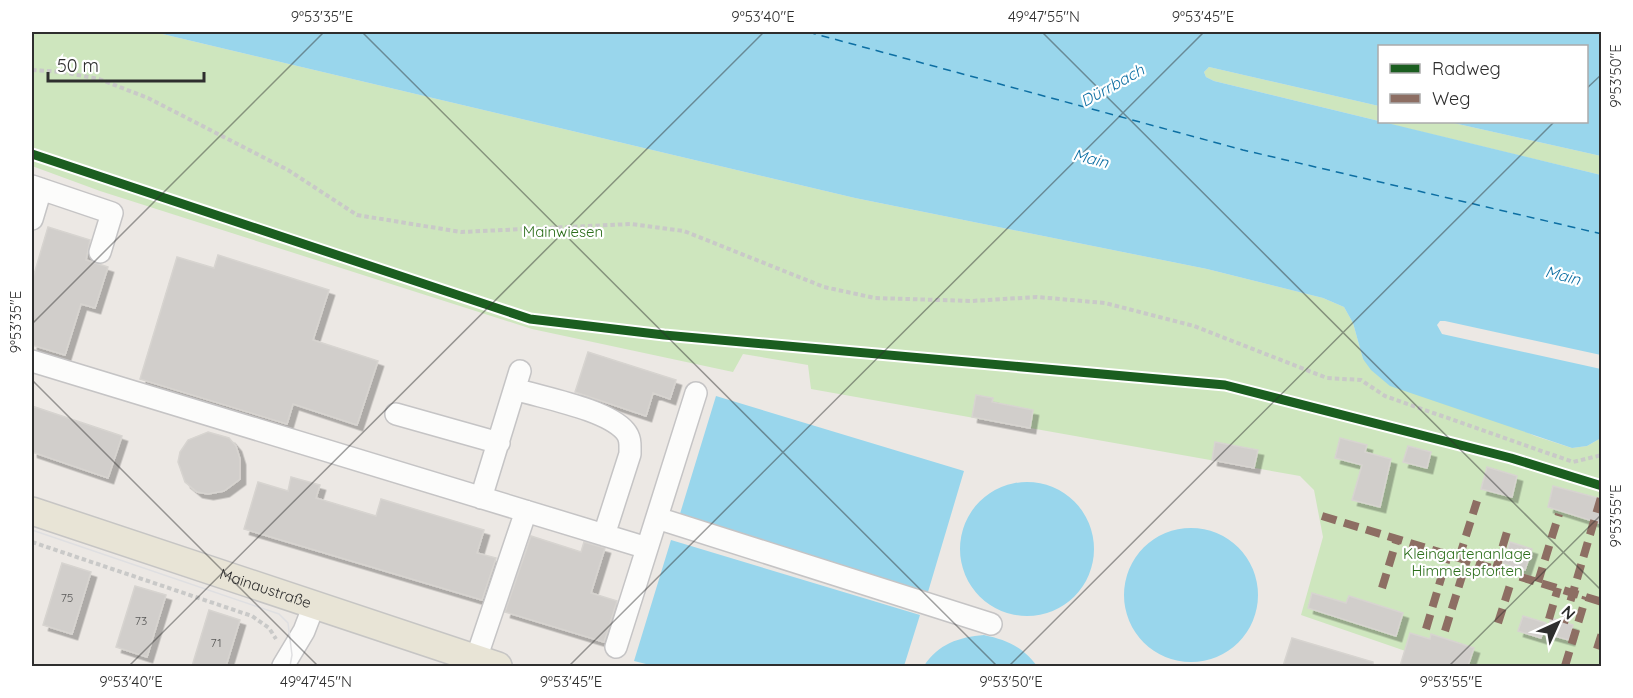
<svg xmlns="http://www.w3.org/2000/svg" width="1633" height="698" font-family="Quicksand,sans-serif">
	<style>
		.green { fill: #cee6be }
		.water { fill: #99d6ec }
		.lines { fill: none; stroke-linecap: round; stroke-linejoin: round }
		.ferry { stroke: #0d6fa3; stroke-width: 1.5; stroke-dasharray: 8 6; stroke-linecap: butt }
		.building { fill: #d1cecb; stroke: #d7d4d0; stroke-width: 1.5; filter: url(#shadow) }
		.minor-casing { stroke: #c5c4c5; stroke-width: 24 }
		.major-casing { stroke: #c6c5c4; stroke-width: 30 }
		.path { stroke: #c9c9c8; stroke-width: 4; stroke-dasharray: 4.5 3; stroke-linecap: butt }
		.minor { stroke: #fcfcfb; stroke-width: 21 }
		.major { stroke: #e8e4d6; stroke-width: 27 }
		.tram { stroke: #dfdfe1; stroke-width: 1.5 }
		.quiet { stroke: #8d6e63; stroke-width: 8; stroke-dasharray: 15 8; stroke-linecap: butt }
		.cycleway-casing { stroke: #fff; stroke-width: 13 }
		.cycleway { stroke: #1b5e20; stroke-width: 9 }
		.ticks { fill: none; stroke: #2e2e2e; stroke-width: 1.5; stroke-opacity: 0.45 }
		.labels { text-anchor: middle; stroke-width: 4.5; stroke-linejoin: round; paint-order: stroke }
		.number-label { font-size: 12px; fill: #585857 }
		.park-label { font-size: 15px; fill: #2c6e1b; stroke: #fff }
		.street-label { font-size: 15px; fill: #2e2e2e; stroke: #fff }
		.water-label { font-size: 16px; font-style: italic; fill: #0d6fa3; stroke: #fff }
		.neatline { fill: none; stroke: #2e2e2e; stroke-width: 2 }
		.ticks-label { font-size: 15px; text-anchor: middle; fill: #2e2e2e }
	</style>
	<defs>
		<filter id="shadow"><feDropShadow dx="5.5" dy="5.5" stdDeviation="0" flood-color="#0004"/></filter>
	</defs>
	<rect width="100%" height="100%" fill="#ece8e4"/>
	<!-- green -->
	<path class="green" d="M32 32H154L855 198 1207 269 1323 298 1344 307 1353 323 1363 359 1535 436 1572 448 1587 446 1601 438V666H1449L1301 615 1323 537 1314 490 1300 476 811 389 808 365 743 354 733 372 532 329 100 191 32 166Z
		M1209 67 1379 106V121L1214 81 1206 77 1204 72Z
		M1381 122H1449L1601 156V175Z"/>
	<!-- water -->
	<path class="water" d="M154 32H1601V156L1449 122H1586V46H1380L1379 106 1209 67 1204 72 1206 77 1214 81 1601 175V355L1445 321H1440L1437 325 1442 334 1601 369V438L1587 446 1572 448 1390 386 1371 370 1363 359 1353 323 1344 307 1323 298 1207 269 855 198Z
		M716 396 964 471 928 592 679 517Z
		M960 549a67 67 0 1 1 134 0a67 67 0 1 1-134 0Z
		M1124 595a67 67 0 1 1 134 0a67 67 0 1 1-134 0Z
		M671 540 920 615 904 666H654L634 661Z
		M984 635C1007 640 1023 647 1037 666H924C938 644 959 637 984 635Z"/>
	<g class="lines">
		<!-- ferry -->
		<path class="ferry" d="M808 32 1243 150 1602 234"/>
	</g>
	<!-- building -->
	<path class="building" d="M48 227 90 240 86 260 108 267 95 308 81 304 65 355 32 345V281Z
		M218 255 329 290 313 340 378 361 357 425 293 404 287 424 140 379 177 257 214 268Z
		M588 352 676 380 670 399 653 393 646 416 575 392Z
		M976 395 993 398 992 402 1033 410 1030 428 972 417Z
		M32 406 122 436 108 478 32 452Z
		M208 432 229 438 236 446 240 459V479L224 491 208 494 197 492 185 482 178 462 180 452 188 440Z
		M1340 438 1367 445 1365 452 1391 459 1380 507 1352 500 1362 465 1335 458Z
		M1215 442 1258 450 1254 468 1212 460Z
		M1408 446 1431 452 1427 468 1403 462Z
		M1487 467 1517 476 1512 497 1481 489Z
		M291 477 320 485 316 498 376 516 381 499 484 530 477 553 496 558 482 600 244 529 258 482 288 491Z
		M1553 486 1602 499V524L1548 507Z
		M531 536 581 552 584 542 605 548 591 593 617 601 604 642 505 612Z
		M1510 542 1532 549 1525 570 1503 563Z
		M62 563 91 572 72 634 43 625Z
		M135 586 166 595 147 657 116 647Z
		M1312 593 1346 603 1349 596 1403 613 1396 636 1308 608Z
		M209 610 240 620 226 666H192Z
		M1523 616 1546 623 1541 638 1518 631Z
		M1551 618 1573 625 1569 640 1547 634Z
		M1410 633 1430 639 1431 634 1474 648 1468 666H1400Z
		M1292 638 1373 662V666H1283Z"/>
	<g class="lines">
		<!-- minor casing -->
		<g class="minor-casing">
			<path id="minor" d="M32 186 112 213 100 252
				M32 219 41 189
				M32 361 647 548
				M515 389C543 398 606 409 625 431 631 438 630 445 630 454L604 535
				M396 414 499 443
				M481 498 520 371
				M657 518 991 624
				M616 647 696 393
				M476 659 526 511
				M283 666 304 631 314 605"/>
		</g>
		<!-- major casing -->
		<g class="major-casing">
			<g id="major">
				<path id="s1" d="M32 511 498 666"/>
			</g>
		</g>
		<!-- path -->
		<path class="path" d="M32 70 62 72 99 79 148 98 288 170 357 215 461 232 631 224 684 231 824 287 875 298 971 301 1037 297 1105 303 1194 326 1327 378 1361 380 1385 396 1573 462 1602 455
			M32 542 252 616 269 628 276 639"/>
		<!-- minor -->
		<use href="#minor" class="minor"/>
		<!-- major -->
		<use href="#major" class="major"/>
		<!-- tram -->
		<path class="tram" d="M32 530 279 614 288 623 292 655 290 666"/>
		<!-- quiet -->
		<path class="quiet" d="M1322 516 1602 602
			M1459 558 1477 501
			M1496 569 1509 525
			M1538 582 1559 514
			M1382 588 1397 539
			M1549 619 1558 588
			M1498 623 1511 582
			M1564 623 1602 494
			M1426 629 1448 555
			M1445 631 1467 560
			M1597 649 1602 633
			M1565 666 1586 597"/>
		<!-- cycleway casing -->
		<g class="cycleway-casing">
			<path id="cycleway" d="M32 154 530 319 664 335 1225 385 1511 458 1602 486"/>
		</g>
		<!-- cycleway -->
		<use href="#cycleway" class="cycleway"/>
	</g>
	<!-- ticks -->
	<path class="ticks" d="M362 32 997 666M1042 32 1602 591M1586 89 1602 74M32 324 324 32M32 380 318 666M129 666 764 32M569 666 1204 32M1009 666 1554 122M1449 666 1602 514"/>
	<g class="labels">
		<!-- number labels -->
		<g class="number-label">
			<text x="67" y="602">75</text>
			<text x="141" y="625">73</text>
			<text x="216" y="647">71</text>
		</g>
		<!-- park labels -->
		<g class="park-label">
			<text x="563" y="237">Mainwiesen</text>
			<text x="1467" y="559">Kleingartenanlage<tspan x="1467" dy="17">Himmelspforten</tspan></text>
		</g>
		<!-- street labels -->
		<g class="street-label">
			<text dy="5" stroke="none"><textPath href="#s1" startOffset="246">Mainaustraße</textPath></text>
		</g>
		<!-- water labels -->
		<g class="water-label">
			<text transform="translate(1112 85) rotate(-29)" y="6">Dürrbach</text>
			<text transform="translate(1091 158) rotate(14)" y="6">Main</text>
			<text transform="translate(1563 275) rotate(14)" y="6">Main</text>
		</g>
	</g>
	<!-- border -->
	<rect width="1633" height="698" fill="none" stroke="#ffffff" stroke-width="66"/>
	<!-- legend -->
	<rect x="1378" y="45" width="210" height="78" fill="#ffffff" stroke="#ababab" stroke-width="1.5"/>
	<rect x="1390" y="64" width="30" height="9" fill="#1b5e20" stroke="#ababab" stroke-width="1.5"/>
	<text x="1432" y="75" font-size="18" fill="#2e2e2e">Radweg</text>
	<rect x="1390" y="94" width="30" height="9" fill="#8d6e63" stroke="#ababab" stroke-width="1.5"/>
	<text x="1432" y="105" font-size="18" fill="#2e2e2e">Weg</text>
	<!-- north arrow -->
	<g transform="translate(1558 623) rotate(45)" stroke="#ffffff" stroke-width="4.5" paint-order="stroke">
	<path d="M0-4.5L10 22L0 15L-10 22Z" fill="#2e2e2e"/>
	<text y="-9" font-size="16" font-weight="bold" text-anchor="middle" fill="#2e2e2e">N</text>
	</g>
	<!-- scale -->
	<path d="M48 72v9h156v-9" fill="none" stroke="#2e2e2e" stroke-width="3"/>
	<text x="57" y="72" font-size="18" fill="#2e2e2e" stroke="#ffffff" stroke-width="4.5" paint-order="stroke">50 m</text>
	<rect x="33" y="33" width="1567" height="632" class="neatline"/>
	<g class="ticks-label">
		<text x="322" y="22">9°53'35"E</text>
		<text x="763" y="22">9°53'40"E</text>
		<text x="1044" y="22">49°47'55"N</text>
		<text x="1203" y="22">9°53'45"E</text>
		<text transform="translate(1616 76) rotate(-90)" y="5">9°53'50"E</text>
		<text transform="translate(16 322) rotate(-90)" y="5">9°53'35"E</text>
		<text transform="translate(1616 516) rotate(-90)" y="5">9°53'55"E</text>
		<text x="131" y="687">9°53'40"E</text>
		<text x="316" y="687">49°47'45"N</text>
		<text x="571" y="687">9°53'45"E</text>
		<text x="1011" y="687">9°53'50"E</text>
		<text x="1451" y="687">9°53'55"E</text>
	</g>
</svg>
